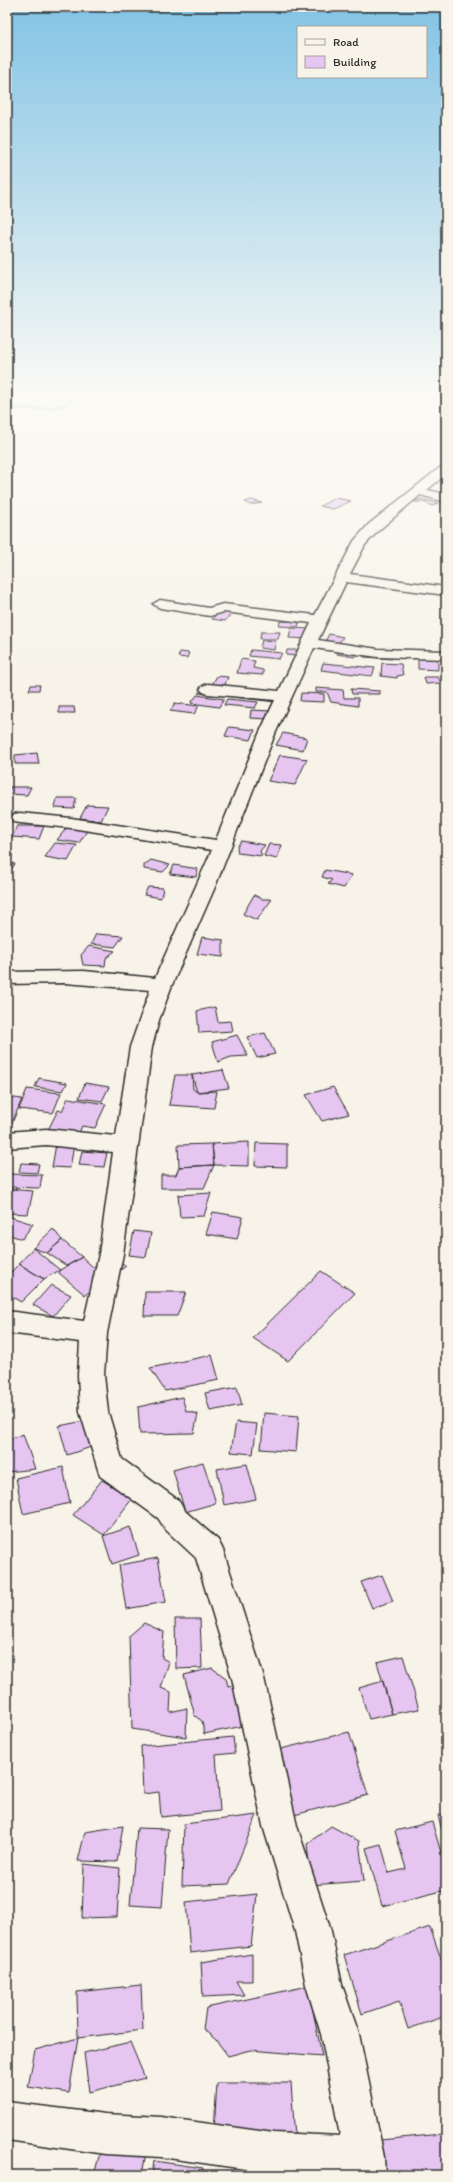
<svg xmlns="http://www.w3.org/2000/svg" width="453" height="2182" font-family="Itim,sans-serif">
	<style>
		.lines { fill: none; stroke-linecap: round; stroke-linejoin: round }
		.stream { stroke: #639498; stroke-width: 3.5 }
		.building { fill: #e6c5f1; stroke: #2b2b2b }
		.minor-casing { stroke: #2b2b2b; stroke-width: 3 }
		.minor { fill: #f7f3e8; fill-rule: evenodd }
	</style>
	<rect width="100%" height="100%" fill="#f7f3e8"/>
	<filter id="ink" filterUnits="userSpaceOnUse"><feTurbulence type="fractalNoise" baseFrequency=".025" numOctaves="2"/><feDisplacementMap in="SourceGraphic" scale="8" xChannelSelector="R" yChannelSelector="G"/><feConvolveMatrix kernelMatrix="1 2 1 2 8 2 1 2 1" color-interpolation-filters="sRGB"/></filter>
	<g filter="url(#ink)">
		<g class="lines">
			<!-- stream -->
			<path class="stream" d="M7 413 12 408C35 409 58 412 77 397"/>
		</g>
		<!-- building -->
		<path class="building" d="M335 498 351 501 333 509 320 506Z
			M420 499 438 503 433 506 423 502H413Z
			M252 500 262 503 250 505 245 502Z
			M219 611 232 613 225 621 212 619Z
			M280 621 299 622 298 627 279 626Z
			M291 628 310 629 309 639 289 638Z
			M261 632H280L278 639H260Z
			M329 634 343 637 338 644 325 642Z
			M262 640 276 641 274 650 260 648Z
			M341 649 358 652 355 657 337 654Z
			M251 650 282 653 279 659 249 656Z
			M287 650H299V656L286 655Z
			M180 652 189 653 187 658 178 657Z
			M362 652 393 655 392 659 364 657Z
			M418 658 438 659V670L418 669Z
			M241 659 255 661 253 668 263 670V675L237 673Z
			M323 663 375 668 372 676 321 670Z
			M382 663 401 664 403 675 397 676V678L381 676Z
			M217 676 228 677 224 687 211 686Z
			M424 677H438L441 683 426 684Z
			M31 685H40L39 690H29Z
			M316 688 343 690 344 698H358V706L331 702 327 692H316Z
			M351 689 380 691V694H352Z
			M203 690 278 698 276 702 198 693Z
			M301 693 324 694V702L300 701Z
			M197 695 224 699 219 707 191 703Z
			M227 699 258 702 255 708 224 705Z
			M175 703 199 706 194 714 170 711Z
			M59 707H74L75 713H59Z
			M251 710 270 711 269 719 250 718Z
			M229 727 255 730 251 740 225 736Z
			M283 733 307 738 303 750 276 745Z
			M37 753 39 764H15V755Z
			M280 755 307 759 295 785 268 781Z
			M10 787H31L27 795 7 794Z
			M57 798H76L74 809 55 808Z
			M87 805 108 806 101 821 80 818Z
			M17 826H44L39 839 12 837Z
			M68 826 89 828 79 843 57 840Z
			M241 841 265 845 260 851 262 856 238 853 237 847Z
			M55 843 77 845 68 861 45 857Z
			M269 844 282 845 277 859 264 856Z
			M151 860 170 865 163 872 144 869V865Z
			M7 863 15 864 7 875Z
			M174 865 198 869 196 877 170 874Z
			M325 870 352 875 344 888 328 884 332 880 322 877Z
			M148 887 163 888 161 898 144 895Z
			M254 895 262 899H272L257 920 243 914Z
			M96 934 123 936 115 947 91 944Z
			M202 937 223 940V957L197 954Z
			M89 946 115 951 106 958 105 966 83 965 81 955Z
			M215 1007 218 1022 231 1021 233 1031 199 1033 197 1011Z
			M265 1033 275 1054 257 1058 247 1037Z
			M237 1035 248 1056 231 1057 218 1062 212 1042Z
			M223 1070 229 1088 197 1092 192 1075Z
			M175 1075H192L193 1089 197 1092 217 1091 214 1108 169 1105Z
			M39 1078 67 1083 63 1091 35 1087Z
			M85 1083 109 1087 102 1101 79 1098Z
			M333 1087 349 1114 322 1121 306 1095Z
			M27 1089 61 1093 53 1113 19 1109Z
			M7 1097 22 1099 12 1123 7 1122Z
			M68 1098 106 1104 95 1128 82 1126 78 1135 48 1130 58 1110 62 1111Z
			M249 1142V1166L214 1165 212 1144Z
			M256 1143 287 1144V1167L255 1166Z
			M56 1144 74 1145 70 1168 52 1167Z
			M212 1144 214 1165 179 1167 178 1145Z
			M82 1151 107 1153 104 1167 79 1165Z
			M21 1163 39 1164 37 1173 19 1172Z
			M214 1165 204 1188H161V1175H176L179 1167Z
			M10 1174 42 1175 40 1188 8 1187Z
			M7 1189 33 1191 28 1214 7 1213Z
			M211 1193 204 1216 180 1217 178 1195Z
			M213 1212 243 1217 237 1239 206 1234Z
			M7 1216 33 1224 22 1239 7 1234Z
			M53 1229 62 1240 47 1253 33 1248Z
			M134 1231 151 1233 146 1257 129 1255Z
			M62 1240 82 1257 67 1266 47 1253Z
			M33 1248 60 1270 44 1279 19 1264Z
			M111 1254 126 1266 85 1295 59 1273 60 1270 82 1257 93 1267Z
			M19 1264 44 1279 21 1302 7 1294V1276Z
			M321 1271 355 1293 288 1361 253 1338Z
			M51 1285 71 1295 53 1316 33 1305Z
			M145 1292H186L177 1316H144Z
			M212 1355 219 1380 165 1391 150 1368Z
			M237 1387 242 1405 210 1411 205 1393Z
			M182 1397 186 1411 198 1414 194 1433 140 1434 138 1407Z
			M264 1413 299 1416 296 1452 261 1449Z
			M84 1421 91 1447 67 1455 59 1426Z
			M236 1422 257 1424 253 1454 231 1452Z
			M23 1434 35 1469 7 1472V1440Z
			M203 1462 216 1503 185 1512 173 1470Z
			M247 1464 256 1499 224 1505 217 1469Z
			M63 1467 70 1503 23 1514 16 1478Z
			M102 1480 132 1499 104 1535 73 1515Z
			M130 1527 139 1555 112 1564 103 1536Z
			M158 1558 166 1602 126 1609 119 1565Z
			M382 1575 393 1601 372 1608 361 1582Z
			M175 1619H200L202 1668 176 1669Z
			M144 1623 164 1632 162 1658 169 1662 161 1688 171 1692 170 1712 187 1708 186 1737 132 1729 129 1636Z
			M403 1656 419 1709 392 1714 377 1662Z
			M212 1668 226 1678 228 1686 234 1685 243 1726 204 1734 202 1721 195 1716 184 1675Z
			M383 1681 392 1714 369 1719 359 1688Z
			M349 1732 368 1795 291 1816 273 1751Z
			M233 1737 235 1753 216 1755 220 1811 161 1817 159 1792 143 1794 141 1746Z
			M446 1814V1846L438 1815Z
			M257 1815 229 1884 182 1886 184 1824Z
			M432 1822 446 1869V1890L382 1906 366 1848 381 1844 389 1873 406 1869 395 1831Z
			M123 1826 117 1862 78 1861 85 1832Z
			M331 1826 359 1841 364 1881 311 1885 307 1844Z
			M137 1828 168 1829 162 1907 130 1905Z
			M84 1864 120 1868 117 1917 82 1918Z
			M257 1894 251 1946 190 1953 186 1902Z
			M430 1927 446 1973V2016L408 2029 399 2001 362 2014 344 1955Z
			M252 1954V1981H236L244 1995 203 1997 201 1962Z
			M141 1985 143 2030 78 2038 77 1992Z
			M308 1986 322 2056 250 2050 228 2056 216 2040 203 2029 206 2008Z
			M78 2038 69 2093 28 2087 35 2050Z
			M130 2042 145 2078 89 2092 84 2053Z
			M217 2083H291L295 2137 214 2130Z
			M442 2134 446 2175H385L380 2140Z
			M147 2147 142 2175H94L101 2149Z
			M154 2161 203 2168 202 2175H152Z
			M235 2164H284V2175H235Z"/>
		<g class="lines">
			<!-- minor casing -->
			<g class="minor-casing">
				<path id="minor" d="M446 464V474L427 490 446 494V502L420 495 379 530 365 545 350 574 446 587V595L346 582 318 640 378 649 446 651V659L378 657 314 648 275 734 215 887 172 985 159 1020 152 1047 123 1254 107 1333 104 1375 108 1412 122 1459 178 1500 186 1512 218 1540 223 1550 264 1678 297 1826 331 1931 342 1985 359 2034 384 2157 385 2175 274 2173 161 2157 105 2154 7 2140V2102L105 2114 161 2117 274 2133 340 2136 321 2034 306 1985 295 1931 263 1826 232 1678 196 1558 166 1530 158 1518 100 1476 80 1412 78 1375 80 1342 7 1333V1311L84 1321 99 1254 113 1152 46 1145 7 1148V1132L46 1129 116 1136 130 1047 150 990 65 983 7 984V972L84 971 155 978 212 850 71 828 20 823 14 822 11 818 14 814 20 813 71 818 216 840 259 734 275 700 208 694 203 692 200 689 203 686 208 684 279 691 311 623 224 612 210 616 160 608 153 604 160 600 209 608 223 604 315 615 354 541 369 524 442 466Z"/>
			</g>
			<!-- minor -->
			<use href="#minor" class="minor"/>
		</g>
	</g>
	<!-- sky -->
	<linearGradient id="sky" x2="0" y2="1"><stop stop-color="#82c3e5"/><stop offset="0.56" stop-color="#fbfaf5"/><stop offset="1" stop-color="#fbfaf5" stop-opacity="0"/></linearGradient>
	<rect width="453" height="703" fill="url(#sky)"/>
	<!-- margin -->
	<rect width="453" height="2182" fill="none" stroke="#f7f3e8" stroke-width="24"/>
	<rect x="12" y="12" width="429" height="2158" fill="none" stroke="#2b2b2b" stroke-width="1.5" filter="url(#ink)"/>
	<!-- legend -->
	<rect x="297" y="26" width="130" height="52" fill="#f7f3e8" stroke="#a5a39c"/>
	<rect x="305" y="39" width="20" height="6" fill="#f7f3e8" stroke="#a5a39c"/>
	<text x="333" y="46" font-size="12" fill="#2b2b2b">Road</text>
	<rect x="305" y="56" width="20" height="12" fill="#e6c5f1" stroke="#a5a39c"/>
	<text x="333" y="66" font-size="12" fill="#2b2b2b">Building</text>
</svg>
